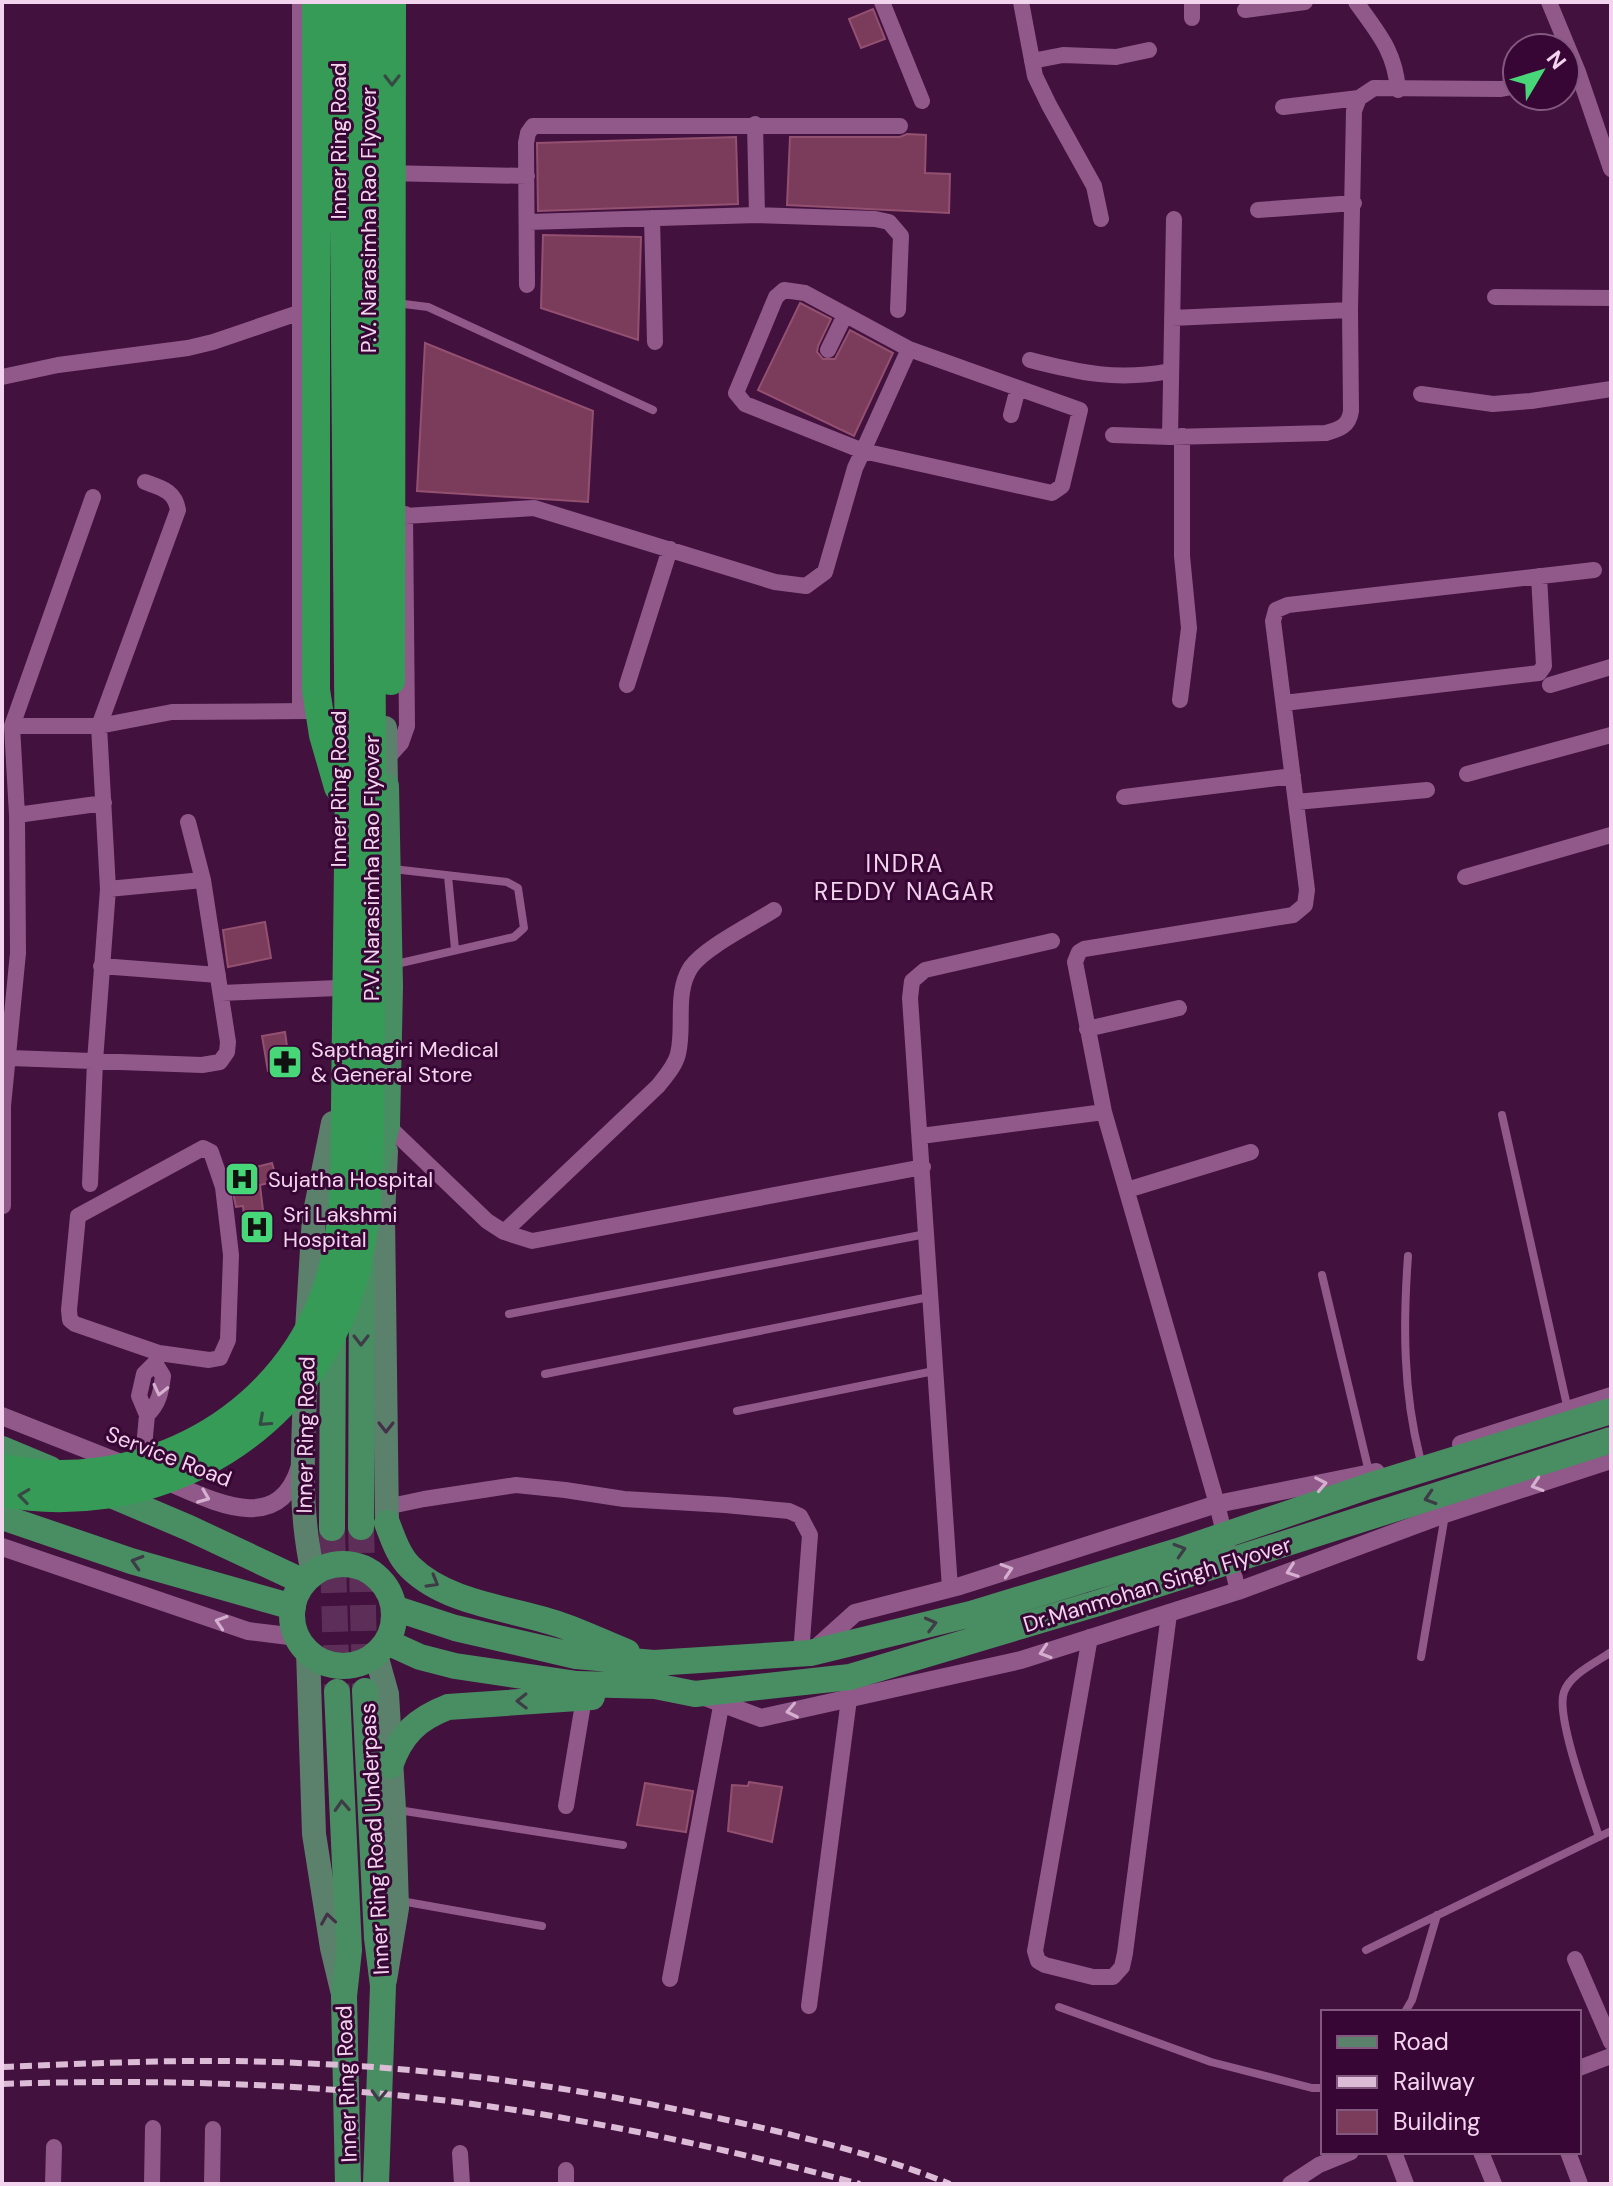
<svg xmlns="http://www.w3.org/2000/svg" width="1613" height="2186" font-family="'DM Sans',sans-serif">
	<style>
		.building { fill: #7b3b5a; stroke: #935070; stroke-width: 2 }
		.lines { fill: none; stroke-linecap: round; stroke-linejoin: round }
		.trunk-tunnel { stroke: #5d2e58; stroke-width: 26; stroke-dasharray: 26 13; stroke-linecap: butt }
		.service { stroke: #905989; stroke-width: 8 }
		.minor { stroke: #905989; stroke-width: 16 }
		.tertiary { stroke: #905989; stroke-width: 18 }
		.primary { stroke: #5b816c; stroke-width: 24 }
		.trunk { stroke: #498e62; stroke-width: 26 }
		.motorway { stroke: #379b58; stroke-width: 28 }
		.rail { stroke: #dcbbd7; stroke-width: 6; stroke-dasharray: 12 6; stroke-linecap: butt }
		.oneway { stroke: #374944 }
		.oneway2 { stroke: #3e3c46 }
		.oneway3 { stroke: #d5afd0 }
		.oneway4 { stroke: #443148 }
		.labels { text-anchor: middle; stroke-width: 6; stroke-linejoin: round; paint-order: stroke }
		.street-label { font-size: 22px; fill: #f3d4ee; stroke: #370634 }
		.poi-label { font-size: 22px; fill: #f3d4ee; stroke: #370634; text-anchor: start }
		.neighbourhood-label { font-size: 24px; letter-spacing: 2px; fill: #f3d4ee; stroke: #370634 }
	</style>
	<rect width="100%" height="100%" fill="#42113e"/>
	<!-- building -->
	<path class="building" d="M873 9 885 39 861 48 849 19Z
		M907 134 926 135 925 173 950 174 949 213 787 205 790 137H900Z
		M736 137 738 204 538 211 537 143Z
		M543 235 641 237 638 340 541 308Z
		M800 303 831 319 818 346 817 352 823 359H835L850 330 893 353 854 436 758 390Z
		M425 343 593 411 588 502 417 491Z
		M265 922 271 958 228 967 223 930Z
		M285 1032 290 1068 268 1071 262 1036Z
		M272 1163 277 1181 260 1185 266 1236 246 1237 243 1206 236 1207 228 1169 248 1166V1169Z
		M749 1782 782 1787 772 1842 728 1831 732 1785 748 1786Z
		M645 1783 693 1791 686 1832 637 1825Z"/>
	<g class="lines">
		<!-- trunk-tunnel -->
		<path class="trunk-tunnel" d="M361 1527 365 1691
			M332 1528 337 1692"/>
		<!-- service -->
		<path class="service" d="M404 304 428 307 653 410
			M448 876 455 949
			M392 965 514 937 524 928 518 888 507 882 393 869
			M1502 1115 1568 1410
			M1408 1256C1403 1324 1403 1391 1420 1458
			M1322 1275 1369 1472
			M509 1314 926 1234
			M545 1374 929 1297
			M737 1411 934 1371
			M1421 1657 1445 1515
			M398 1810 623 1845
			M1599 1837C1590 1808 1555 1716 1564 1692 1570 1674 1597 1662 1611 1652
			M401 1901 542 1926
			M1366 1950 1611 1831
			M1059 2007 1211 2062 1312 2088H1323
			M1405 2012 1412 2000 1437 1915"/>
		<!-- minor -->
		<path class="minor" d="M300 2V711
			M882 2 922 101
			M1021 2 1035 76 1049 105 1094 186 1101 219
			M1192 2V18
			M1356 2C1378 33 1395 51 1398 90
			M1549 2 1578 72 1611 169
			M1245 10 1305 2
			M1032 61 1063 55 1116 57 1149 50
			M1283 107 1359 98
			M755 124 757 215
			M384 173 527 176
			M1258 210 1354 203
			M652 218 655 342
			M528 222 757 215 875 219 889 222 901 236 898 310
			M527 285 526 143 528 133 533 126H900
			M1495 297 1611 298
			M1172 318 1350 310
			M828 350 845 315
			M1030 360C1080 373 1118 381 1170 371
			M2 377 58 365 188 348 213 342 301 312
			M1421 394 1493 404 1531 401 1611 389
			M1011 415 1018 388
			M1113 435 1170 437 1326 433C1340 429 1349 426 1351 411L1350 310 1354 111 1359 98 1374 88 1501 89 1517 86
			M1170 437 1174 219
			M405 516 534 508 775 582 806 586 825 572 855 468 863 451 1052 493 1062 486 1080 410 909 349 863 451 745 404 736 393 776 297 784 290 805 293 909 349
			M627 685 670 549
			M1550 685 1611 667
			M1180 700 1189 628 1182 556V436
			M1284 703 1539 673 1544 666 1539 576
			M12 726H99L172 712 309 711
			M390 755 401 743 407 726 405 514
			M1467 774 1611 735
			M1124 797 1293 776
			M1296 802 1427 790
			M17 815 104 803
			M1465 877 1611 835
			M108 889 203 880
			M101 966 218 975
			M221 993 338 988
			M1087 1029 1179 1008
			M10 1058 202 1065 220 1062 227 1052 228 1042 203 880 188 822
			M387 1125 487 1221 504 1232 532 1241 923 1167
			M921 1136 1104 1112
			M90 1184 95 1061 108 889 99 726 178 510C175 491 162 488 145 482
			M1127 1190 1251 1152
			M3 1206V1106L18 953 17 815 12 726 93 497
			M504 1232 658 1086C666 1076 675 1066 678 1054 685 1026 674 993 691 967 704 948 752 924 774 910
			M147 1415C159 1404 161 1392 163 1376L155 1363
			M142 1469 147 1415 139 1396 144 1374 155 1363 159 1353 75 1324 70 1320 69 1310 78 1216 203 1148 211 1152 223 1187 231 1255 228 1340 220 1358 209 1360 159 1353
			M386 1507 424 1499 516 1485 565 1490 624 1499 725 1505 789 1511 800 1516 810 1535 801 1654
			M950 1588 910 998 912 981 925 970 1052 941
			M1238 1591 1217 1504 1104 1112 1075 962 1079 952 1084 949 1293 915 1305 905 1307 890 1273 621 1276 610 1288 605 1594 570
			M1090 1637 1035 1951 1038 1961 1045 1965 1093 1977H1113L1122 1967 1125 1953 1169 1614
			M566 1806 584 1698
			M1575 1959 1611 2042
			M670 1979 722 1701
			M809 2006 849 1699
			M1579 2068 1611 2056
			M1394 2152 1406 2184
			M1481 2152 1494 2184
			M1568 2152 1580 2184
			M460 2153 462 2184
			M53 2184 54 2147
			M152 2184 153 2128
			M212 2184 213 2129
			M566 2184V2170
			M1290 2184 1319 2165 1351 2152"/>
		<!-- tertiary -->
		<path class="tertiary" d="M2 1416 126 1465
			M1461 1444 1611 1396
			M161 1479C208 1498 278 1540 300 1466
			M2 1547 248 1631 297 1637
			M815 1649 855 1613 960 1586 1217 1504 1376 1472
			M705 1697 761 1718 1021 1660 1238 1591 1445 1514 1611 1460"/>
		<!-- primary -->
		<path class="primary" d="M385 728 386 786
			M386 1151 383 1216 387 1523
			M307 1330 314 1217 333 1123
			M306 1367C304 1439 297 1503 313 1573
			M308 1651 314 1834 332 1948 342 1990
			M376 1655 387 1694 394 1809 397 1908 385 1980"/>
		<!-- trunk -->
		<path class="trunk" d="M375 1173 387 1125 390 987 386 786
			M2 1449 50 1469
			M97 1489 189 1528 304 1582
			M2 1517 131 1561 293 1607
			M387 1523C393 1538 398 1555 410 1567 447 1604 511 1608 558 1624 582 1632 604 1643 627 1652
			M361 1527 362 1266
			M332 1528 333 1327
			M292 1615a51 51 0 1 1 102 0a51 51 0 1 1-102 0Z
			M394 1608 455 1628 576 1656 654 1663 810 1653 971 1614 1178 1551 1369 1486 1611 1411
			M387 1642 420 1657 455 1666 577 1684 655 1686 695 1694 850 1677 1098 1603 1611 1440
			M365 1691 377 1938 383 1986 376 2184
			M337 1692 349 1950 344 1996 348 2184
			M390 1766C401 1734 417 1719 448 1707L592 1697"/>
		<!-- motorway -->
		<path class="motorway" d="M316 2V690L323 735 338 787
			M391 681 392 2
			M2 1468C131 1495 268 1429 320 1306 336 1268 341 1227 344 1186L349 785 342 2
			M2 1493C140 1518 281 1450 339 1320 371 1248 370 1167 370 1089 371 1034 371 979 371 924 374 617 368 309 366 2"/>
		<!-- rail -->
		<path class="rail" d="M2 2067C101 2063 200 2058 298 2063 439 2068 580 2088 718 2118 796 2135 876 2154 950 2184
			M2 2084C181 2078 363 2085 540 2114 648 2132 754 2156 860 2184"/>
	</g>
	<!-- one-way arrows -->
	<defs><path id="oneway-chevron" d="M-2-3.5L2.5 0L-2 3.5" fill="none" stroke-width="1.6" stroke-linecap="round" stroke-linejoin="round" transform="scale(2)"/></defs>
	<g class="oneway">
		<use href="#oneway-chevron" transform="translate(392 80) rotate(90)"/>
		<use href="#oneway-chevron" transform="translate(264 1421) rotate(138)"/>
		<use href="#oneway-chevron" transform="translate(24 1496) rotate(-173)"/>
	</g>
	<g class="oneway2">
		<use href="#oneway-chevron" transform="translate(361 1340) rotate(90)"/>
		<use href="#oneway-chevron" transform="translate(1430 1498) rotate(163)"/>
		<use href="#oneway-chevron" transform="translate(1180 1550) rotate(-17)"/>
		<use href="#oneway-chevron" transform="translate(137 1562) rotate(-163)"/>
		<use href="#oneway-chevron" transform="translate(433 1582) rotate(30)"/>
		<use href="#oneway-chevron" transform="translate(931 1624) rotate(-14)"/>
		<use href="#oneway-chevron" transform="translate(522 1701) rotate(179)"/>
		<use href="#oneway-chevron" transform="translate(342 1806) rotate(-93)"/>
		<use href="#oneway-chevron" transform="translate(379 2095) rotate(92)"/>
	</g>
	<g class="oneway3">
		<use href="#oneway-chevron" transform="translate(160 1390) rotate(103)"/>
		<use href="#oneway-chevron" transform="translate(1321 1484) rotate(-11)"/>
		<use href="#oneway-chevron" transform="translate(1537 1485) rotate(162)"/>
		<use href="#oneway-chevron" transform="translate(204 1497) rotate(22)"/>
		<use href="#oneway-chevron" transform="translate(1007 1570) rotate(-18)"/>
		<use href="#oneway-chevron" transform="translate(1292 1571) rotate(160)"/>
		<use href="#oneway-chevron" transform="translate(221 1622) rotate(-162)"/>
		<use href="#oneway-chevron" transform="translate(1045 1652) rotate(162)"/>
		<use href="#oneway-chevron" transform="translate(792 1711) rotate(168)"/>
	</g>
	<g class="oneway4">
		<use href="#oneway-chevron" transform="translate(386 1427) rotate(90)"/>
		<use href="#oneway-chevron" transform="translate(328 1919) rotate(-99)"/>
	</g>
	<!-- icons -->
	<defs>
		<g id="pharmacy-square" transform="scale(1.8)"><rect x="-9" y="-9" width="18" height="18" rx="4" fill="#47d779" stroke="#370634"/><path d="M-2-6h4v4h4v4h-4v4h-4v-4h-4v-4h4Z" fill="#111"/></g>
		<g id="hospital-square" transform="scale(1.8)"><rect x="-9" y="-9" width="18" height="18" rx="4" fill="#47d779" stroke="#370634"/><path d="M-5-5h3v3.5h4V-5h3V5h-3V1.5h-4V5h-3Z" fill="#111"/></g>
	</defs>
	<g fill-rule="evenodd">
		<use href="#pharmacy-square" x="285" y="1062"/>
		<use href="#hospital-square" x="242" y="1179"/>
		<use href="#hospital-square" x="257" y="1227"/>
	</g>
	<g class="labels">
		<!-- street labels -->
		<g class="street-label">
			<text transform="translate(338 141) rotate(-90)" y="8">Inner Ring Road</text>
			<text transform="translate(368 220) rotate(-90)" y="8">P.V. Narasimha Rao Flyover</text>
			<text transform="translate(338 789) rotate(-90)" y="8">Inner Ring Road</text>
			<text transform="translate(371 868) rotate(-90)" y="8">P.V. Narasimha Rao Flyover</text>
			<text transform="translate(305 1435) rotate(-89)" y="8">Inner Ring Road</text>
			<text transform="translate(169 1456) rotate(21)" y="8">Service Road</text>
			<text transform="translate(1157 1584) rotate(-17)" y="8">Dr.Manmohan Singh Flyover</text>
			<text transform="translate(374 1839) rotate(-93)" y="8">Inner Ring Road Underpass</text>
			<text transform="translate(346 2084) rotate(-92)" y="8">Inner Ring Road</text>
		</g>
		<!-- poi labels -->
		<g class="poi-label">
			<text x="311" y="1057">Sapthagiri Medical<tspan x="311" dy="25">&amp; General Store</tspan></text>
			<text x="268" y="1187">Sujatha Hospital</text>
			<text x="283" y="1222">Sri Lakshmi<tspan x="283" dy="25">Hospital</tspan></text>
		</g>
		<!-- neighbourhood labels -->
		<g class="neighbourhood-label">
			<text x="905" y="872">INDRA<tspan x="905" dy="28">REDDY NAGAR</tspan></text>
		</g>
	</g>
	<!-- border -->
	<rect width="1613" height="2186" fill="none" stroke="#f3d4ee" stroke-width="8"/>
	<!-- legend -->
	<rect x="1321" y="2010" width="260" height="144" fill="#370634" stroke="#82587e" stroke-width="2"/>
	<rect x="1337" y="2036" width="40" height="12" fill="#5b816c" stroke="#82587e" stroke-width="2"/>
	<text x="1393" y="2050" font-size="24" fill="#f3d4ee">Road</text>
	<rect x="1337" y="2076" width="40" height="12" fill="#dcbbd7" stroke="#82587e" stroke-width="2"/>
	<text x="1393" y="2090" font-size="24" fill="#f3d4ee">Railway</text>
	<rect x="1337" y="2110" width="40" height="24" fill="#7b3b5a" stroke="#82587e" stroke-width="2"/>
	<text x="1393" y="2130" font-size="24" fill="#f3d4ee">Building</text>
	<!-- north arrow -->
	<g transform="translate(1541 72) rotate(52)"><circle r="38" fill="#370634" stroke="#82587e" stroke-width="2"/>
	<path d="M0-6L14 30L0 20L-14 30Z" fill="#47d779"/>
	<text y="-12" font-size="22" font-weight="bold" text-anchor="middle" fill="#f3d4ee">N</text>
	</g>
</svg>
